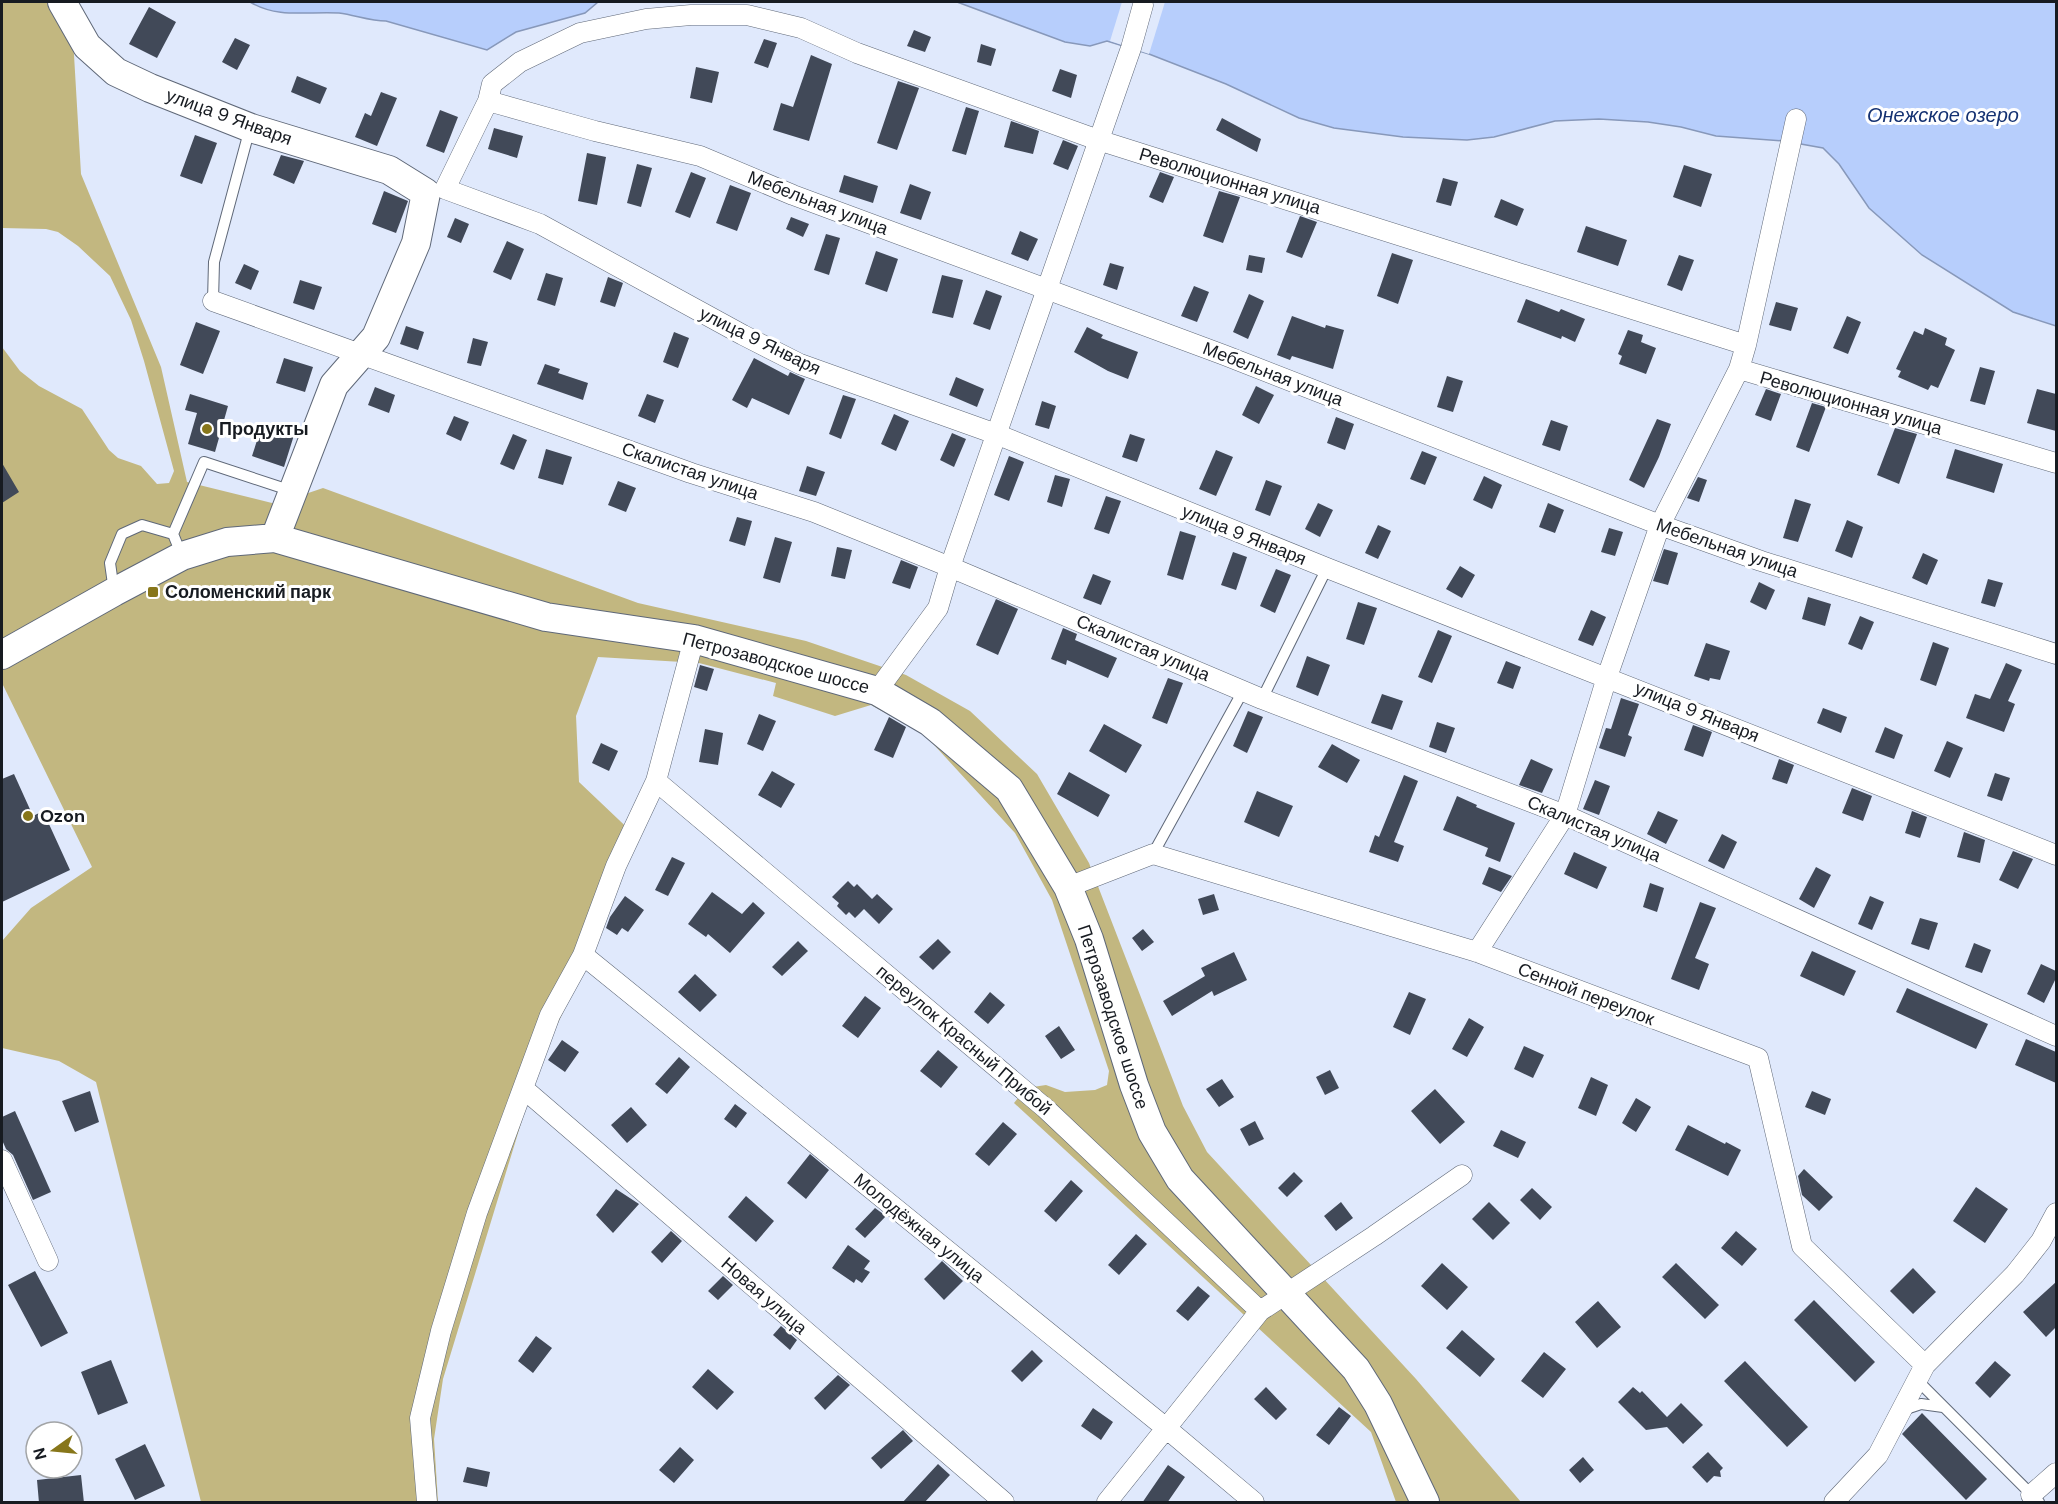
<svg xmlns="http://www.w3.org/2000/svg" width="2058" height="1504" font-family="'DM Sans',sans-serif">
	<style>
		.green { fill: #c2b780 }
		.water { fill: #b7cefc; stroke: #8798ba; stroke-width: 1.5 }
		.pier { fill: #e0e9fc }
		.building { fill: #414958 }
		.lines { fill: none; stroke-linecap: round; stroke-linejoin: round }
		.lane-casing { stroke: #5f6878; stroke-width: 12 }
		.street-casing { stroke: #5f6878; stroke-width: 21 }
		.secondary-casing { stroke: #5f6878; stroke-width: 30 }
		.lane { stroke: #fff; stroke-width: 10 }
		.street { stroke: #fff; stroke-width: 20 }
		.secondary { stroke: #fff; stroke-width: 28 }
		.poi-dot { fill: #87761a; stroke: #fff; stroke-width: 2 }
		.labels { text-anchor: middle; stroke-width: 6; stroke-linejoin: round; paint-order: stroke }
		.street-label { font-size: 18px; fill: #171b21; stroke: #fff }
		.poi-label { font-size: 18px; font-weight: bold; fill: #171b21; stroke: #fff; text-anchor: start }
		.water-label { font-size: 20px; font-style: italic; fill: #153272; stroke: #fff }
	</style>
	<rect width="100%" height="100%" fill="#e0e9fc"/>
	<!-- green -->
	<path class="green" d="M2 2H66L72 21 81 174 161 367 187 482 276 504 323 488 638 603 806 641 906 675 970 711 1037 774 1089 863 1183 1106 1207 1152 1416 1379 1521 1502H1396L1371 1432 1014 1103 1026 1088 1046 1085 1065 1092 1095 1090 1107 1085 1109 1071 1052 900 1015 833 925 735 871 705 835 716 773 696 776 683 699 663 598 657 576 716 579 782 638 838 594 947 540 1061 443 1379 434 1439 438 1502H201L96 1082 59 1061 2 1048V941L31 908 92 867 2 683V347L20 371 39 386 82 409 109 450 118 458 141 466 157 484 169 483 174 471 144 361 131 320 110 276 78 246 58 232 46 229 2 228Z"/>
	<!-- water -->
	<path class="water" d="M250 2H598L585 13 516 32 487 50 386 21C370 21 355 15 339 13 308 11 278 19 250 2Z
		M957 2H2056V326L2013 312 1922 255 1869 208 1839 164 1823 148 1784 141 1716 136 1681 127 1648 122 1599 119 1555 121 1494 137 1467 140 1403 137 1334 128 1299 118 1226 84 1149 54 1107 41 1090 46 1065 42Z"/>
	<!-- pier -->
	<path class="pier" d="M1122 2H1165L1149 54 1110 41Z"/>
	<!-- building -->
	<path class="building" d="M149 7 176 22 157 58 129 44Z
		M914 30 931 37 925 52 907 46Z
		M235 38 250 45 237 70 222 62Z
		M764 39 777 43 768 68 754 63Z
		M981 44 996 49 991 66 977 62Z
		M811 55 832 64 809 141 773 130 781 103 793 107Z
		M696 67 719 72 712 103 690 98Z
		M1060 69 1077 75 1071 98 1052 91Z
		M297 76 327 88 320 104 291 92Z
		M898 81 919 88 897 150 877 143Z
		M381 92 397 98 377 146 355 137 365 113 371 116Z
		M966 107 979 111 966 155 952 151Z
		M440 110 458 117 444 153 426 146Z
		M1222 118 1261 139 1257 152 1216 130Z
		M1011 121 1039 131 1033 154 1004 147Z
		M494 128 523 136 517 158 488 149Z
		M195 135 217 143 202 184 180 176Z
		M1063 140 1078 146 1068 170 1053 164Z
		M587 153 606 157 597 205 578 201Z
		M281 155 304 161 294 184 273 175Z
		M637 164 652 168 641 207 627 203Z
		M1684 165 1712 174 1701 207 1673 197Z
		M691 172 706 178 690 218 675 212Z
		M1160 172 1174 177 1163 203 1149 197Z
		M844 175 878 186 873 203 839 192Z
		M1443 178 1458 182 1451 206 1436 202Z
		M910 184 931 192 921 220 900 213Z
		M730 185 751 193 737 231 716 223Z
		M384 191 408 201 396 233 372 224Z
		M1219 191 1240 197 1223 243 1203 236Z
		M1501 199 1524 209 1517 226 1494 217Z
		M1300 216 1317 222 1302 258 1286 252Z
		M791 217 809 224 803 237 786 229Z
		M455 218 469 224 461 243 447 237Z
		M1586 226 1627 240 1618 266 1577 252Z
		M1020 231 1038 239 1028 261 1011 254Z
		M826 234 840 238 829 275 814 270Z
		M507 241 524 249 511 280 493 272Z
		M876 251 898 259 887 292 865 284Z
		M1392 253 1413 260 1398 304 1377 296Z
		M1249 255 1265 258 1262 273 1246 270Z
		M1679 255 1694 260 1682 291 1667 285Z
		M1110 263 1124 267 1117 290 1103 285Z
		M244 264 259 271 251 290 235 283Z
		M546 273 563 278 555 306 537 300Z
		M942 275 963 280 953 318 932 313Z
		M608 277 623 283 615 307 600 302Z
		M300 280 322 287 314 310 293 303Z
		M1194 286 1209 292 1197 322 1181 316Z
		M986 290 1002 296 990 330 973 324Z
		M1249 294 1264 301 1248 339 1233 332Z
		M1526 299 1559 312 1561 309 1585 319 1575 342 1562 336 1561 339 1517 322Z
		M1776 302 1798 308 1791 331 1769 325Z
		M1292 316 1325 328 1326 325 1344 330 1333 369 1292 356 1290 360 1277 355Z
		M1847 316 1861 322 1848 354 1833 348Z
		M196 322 220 331 203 374 180 365Z
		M406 326 424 332 418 350 400 344Z
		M1087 327 1103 335 1101 338 1138 352 1128 379 1108 371 1074 352Z
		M1925 328 1947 338 1945 345 1955 350 1938 388 1931 385 1928 390 1898 377 1901 371 1896 369 1914 331 1923 335Z
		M1628 330 1643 335 1641 342 1656 348 1646 374 1619 364 1622 356 1618 354Z
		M674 332 689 338 678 368 663 362Z
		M473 338 488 342 481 366 467 363Z
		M284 358 313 367 305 392 276 383Z
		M754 358 788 376 790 372 805 379 789 415 752 398 747 408 732 400Z
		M545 364 560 369 558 373 588 383 583 400 537 384Z
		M1980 367 1995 371 1985 405 1970 401Z
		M1447 376 1463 381 1453 412 1437 407Z
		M956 377 984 389 977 407 949 395Z
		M1256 386 1274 395 1259 424 1242 415Z
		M375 387 395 395 389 413 368 405Z
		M1766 389 1781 394 1771 421 1755 415Z
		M2037 389 2056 394V431L2027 423Z
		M190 394 228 406 215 452 188 444 197 413 185 410Z
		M647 394 664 400 655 423 638 416Z
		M843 395 856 399 841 439 829 434Z
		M1042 401 1056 406 1049 429 1035 425Z
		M1812 403 1826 407 1809 452 1796 447Z
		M894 414 909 421 896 451 881 444Z
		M454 416 469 422 461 441 446 434Z
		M1336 417 1354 424 1345 450 1327 443Z
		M1657 419 1671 424 1659 457 1644 488 1629 480Z
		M1551 420 1568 426 1560 451 1542 445Z
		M263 422 295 432 284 467 252 456Z
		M1895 428 1917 434 1899 484 1877 475Z
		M952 433 966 439 954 467 940 460Z
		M513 434 527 440 514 470 500 464Z
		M1130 434 1145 439 1137 462 1122 457Z
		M546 449 572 457 563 485 538 478Z
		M1955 449 2003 464 1994 493 1946 478Z
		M1216 450 1233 457 1216 496 1199 489Z
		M1422 451 1437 457 1425 485 1410 479Z
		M1009 456 1024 462 1009 501 994 495Z
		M2 463 19 492 2 503Z
		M807 466 825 472 816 496 799 491Z
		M1055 475 1070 479 1062 507 1047 502Z
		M1484 476 1502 485 1492 509 1473 500Z
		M1698 477 1707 480 1699 502 1687 498Z
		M1266 480 1282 486 1270 516 1255 510Z
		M618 481 636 488 626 512 608 505Z
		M1106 496 1121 501 1109 534 1094 529Z
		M1795 499 1811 504 1798 542 1783 538Z
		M1318 503 1333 510 1320 537 1305 529Z
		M1548 503 1564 510 1555 533 1539 527Z
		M737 517 752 521 745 546 729 541Z
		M1847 520 1863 527 1852 558 1835 551Z
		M1378 525 1391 531 1378 559 1365 553Z
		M1609 528 1623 532 1615 556 1601 552Z
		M1180 531 1196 536 1183 580 1167 575Z
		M775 537 792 542 780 583 763 578Z
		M837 547 852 550 845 579 831 576Z
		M1664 549 1678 553 1668 585 1653 581Z
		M1233 552 1247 557 1236 590 1221 585Z
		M1923 553 1938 560 1927 585 1912 578Z
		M901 560 918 567 910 589 892 583Z
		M1460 566 1475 575 1462 598 1446 589Z
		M1276 569 1291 575 1275 613 1260 606Z
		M1093 574 1111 581 1101 605 1083 598Z
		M1988 579 2003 583 1995 607 1981 603Z
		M1759 582 1775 590 1766 610 1750 602Z
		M1808 597 1831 604 1825 626 1802 619Z
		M996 599 1018 609 998 655 976 645Z
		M1358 602 1377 608 1364 645 1346 639Z
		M1591 610 1606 617 1593 646 1578 640Z
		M1860 616 1874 622 1862 650 1848 644Z
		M1063 628 1077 634 1075 640 1117 658 1108 678 1067 660 1066 665 1051 659Z
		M1438 630 1452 636 1432 683 1418 677Z
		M1933 642 1949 648 1936 686 1920 680Z
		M1706 643 1730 651 1720 680 1710 678 1709 681 1694 676Z
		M1307 656 1330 665 1318 696 1296 687Z
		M1506 661 1521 667 1513 689 1497 683Z
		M2006 663 2022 670 2008 701 2015 704 2004 732 1966 718 1975 694 1990 699Z
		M700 665 714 669 707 691 694 687Z
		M1168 678 1183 683 1167 724 1152 718Z
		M1382 694 1403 701 1392 730 1371 723Z
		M1621 698 1639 704 1628 735 1632 737 1625 757 1599 748 1606 728 1611 729Z
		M1823 708 1847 717 1841 733 1817 723Z
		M1248 711 1263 717 1247 753 1233 746Z
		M759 714 776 721 763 751 747 744Z
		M889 717 906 727 893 758 874 750Z
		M1437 722 1455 728 1446 753 1429 747Z
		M1104 724 1142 745 1126 773 1089 751Z
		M1693 725 1712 732 1703 757 1684 750Z
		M1885 727 1903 735 1894 759 1875 752Z
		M705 729 723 733 718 765 699 762Z
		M1947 741 1963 748 1950 778 1934 771Z
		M601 743 618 751 609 771 592 763Z
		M1332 744 1360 760 1347 783 1318 767Z
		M1531 759 1553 769 1542 793 1519 785Z
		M1779 759 1794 765 1787 784 1772 779Z
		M772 771 795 784 781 808 758 795Z
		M1069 772 1110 795 1098 817 1057 794Z
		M1995 773 2010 778 2002 801 1987 796Z
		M14 774 33 816 43 811 70 870 2 902V779Z
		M1404 775 1418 781 1394 842 1404 846 1398 862 1369 852 1375 835 1379 837Z
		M1595 780 1610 786 1599 815 1583 809Z
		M1852 788 1872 796 1863 821 1842 813Z
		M1257 791 1293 806 1279 837 1244 822Z
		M1457 796 1477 805 1476 807 1515 823 1500 862 1485 856 1488 848 1443 830Z
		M1658 811 1678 820 1666 844 1647 834Z
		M1912 811 1927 817 1920 838 1905 833Z
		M1964 832 1985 840 1980 863 1957 857Z
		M1722 834 1737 842 1724 869 1708 861Z
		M2013 851 2033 859 2018 889 1999 880Z
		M1574 852 1607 867 1597 889 1564 874Z
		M672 857 685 863 668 896 655 890Z
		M1489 867 1512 876 1501 892 1482 884Z
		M1816 867 1831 875 1814 908 1799 899Z
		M848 881 854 887 857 884 872 899 877 894 893 909 879 924 864 909 855 918 849 912 846 915 837 906 839 903 832 897Z
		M1650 883 1664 888 1657 912 1643 907Z
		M712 892 742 914 753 902 765 913 730 953 708 934 706 937 688 924Z
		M1214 894 1219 910 1203 915 1198 899Z
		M625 896 644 910 628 932 622 928 617 935 606 928 610 917Z
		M1870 896 1884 902 1872 930 1858 924Z
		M1700 902 1716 908 1695 958 1709 964 1699 990 1671 979Z
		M1920 918 1938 923 1929 950 1911 944Z
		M1143 929 1154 942 1142 951 1132 938Z
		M938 939 951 952 933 970 919 957Z
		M798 941 808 951 782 976 772 967Z
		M1974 943 1991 950 1982 973 1965 967Z
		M1812 951 1856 971 1844 996 1800 976Z
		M1234 952 1247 980 1214 996 1212 991 1172 1016 1163 1001 1205 976 1201 968Z
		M2041 964 2056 971V978L2044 1003 2027 994Z
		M695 974 717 995 700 1012 678 992Z
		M1907 988 1988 1024 1976 1049 1896 1012Z
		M990 992 1005 1005 988 1024 974 1012Z
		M1409 992 1426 999 1410 1035 1393 1027Z
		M865 996 881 1008 858 1038 842 1026Z
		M1469 1018 1484 1027 1467 1057 1452 1049Z
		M1059 1026 1075 1050 1061 1059 1045 1036Z
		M2026 1039 2056 1052V1083L2015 1065Z
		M562 1040 579 1052 565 1072 548 1060Z
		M1524 1046 1544 1055 1533 1078 1514 1069Z
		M938 1050 958 1067 941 1088 920 1071Z
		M679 1057 690 1067 667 1094 655 1084Z
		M1330 1070 1339 1088 1325 1095 1316 1077Z
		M1591 1077 1608 1085 1596 1116 1578 1108Z
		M1222 1079 1234 1097 1219 1107 1206 1089Z
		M1435 1089 1465 1122 1440 1144 1411 1111Z
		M90 1091 99 1122 75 1132 62 1101Z
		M1812 1091 1831 1099 1825 1115 1805 1107Z
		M1636 1098 1651 1107 1636 1132 1622 1123Z
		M735 1104 747 1113 736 1128 724 1119Z
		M631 1107 647 1125 627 1143 611 1125Z
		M15 1111 51 1192 33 1200 13 1155 6 1149 2 1140V1117Z
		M1255 1121 1264 1139 1249 1146 1240 1129Z
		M1003 1122 1017 1134 989 1166 975 1154Z
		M1688 1125 1725 1144 1726 1142 1741 1150 1728 1176 1675 1150Z
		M1501 1130 1526 1142 1518 1158 1493 1146Z
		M810 1154 829 1170 806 1199 787 1183Z
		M1804 1169 1833 1197 1819 1211 1802 1195 1798 1176Z
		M1294 1172 1303 1181 1287 1197 1278 1188Z
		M1071 1180 1083 1191 1056 1222 1044 1211Z
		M1976 1187 2008 1209 1985 1243 1953 1221Z
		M1532 1188 1552 1207 1540 1220 1520 1200Z
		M616 1189 639 1204 613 1233 596 1215Z
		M746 1196 774 1221 756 1242 728 1217Z
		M1341 1202 1353 1218 1336 1231 1324 1216Z
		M1489 1202 1510 1223 1493 1240 1472 1219Z
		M875 1208 886 1216 865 1238 855 1229Z
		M671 1231 682 1241 662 1263 651 1252Z
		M1736 1231 1757 1249 1742 1266 1721 1248Z
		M1136 1234 1147 1244 1119 1275 1108 1265Z
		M848 1245 870 1261 864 1269 870 1272 862 1283 856 1279 854 1283 832 1268Z
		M942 1261 963 1281 944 1300 924 1279Z
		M1442 1263 1468 1287 1447 1310 1421 1286Z
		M1676 1263 1719 1305 1705 1319 1662 1277Z
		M1913 1268 1936 1292 1913 1314 1890 1291Z
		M35 1271 68 1333 41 1347 8 1285Z
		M723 1276 733 1285 718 1300 708 1291Z
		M2056 1282V1327L2046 1337 2023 1312Z
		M1198 1286 1210 1296 1188 1321 1176 1311Z
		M1814 1300 1875 1362 1855 1382 1794 1320Z
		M1598 1301 1621 1327 1597 1348 1575 1322Z
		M781 1326 797 1340 790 1350 773 1335Z
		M1462 1330 1495 1359 1480 1377 1446 1348Z
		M536 1336 552 1348 533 1373 518 1361Z
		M1032 1350 1043 1361 1022 1382 1011 1371Z
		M1544 1352 1566 1369 1543 1398 1521 1381Z
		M111 1360 128 1403 98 1415 81 1372Z
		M1745 1361 1808 1427 1787 1447 1724 1381Z
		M1995 1361 2011 1375 1990 1398 1975 1383Z
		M708 1369 734 1392 717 1410 692 1387Z
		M838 1375 850 1385 825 1410 814 1398Z
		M1266 1387 1287 1409 1276 1420 1254 1399Z
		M1633 1387 1640 1393 1642 1391 1667 1417 1681 1403 1703 1425 1683 1444 1667 1427 1646 1430 1618 1402Z
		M1339 1407 1351 1416 1329 1445 1316 1435Z
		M1093 1408 1113 1422 1101 1440 1081 1426Z
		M1922 1413 1987 1479 1966 1500 1902 1434Z
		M903 1430 913 1441 881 1469 871 1458Z
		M145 1444 165 1486 135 1500 115 1459Z
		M680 1447 694 1460 674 1483 659 1470Z
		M1708 1452 1723 1468 1720 1471 1721 1477 1714 1476 1707 1483 1692 1467Z
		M1583 1457 1594 1470 1580 1483 1569 1470Z
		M938 1464 950 1475 924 1503H902Z
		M1168 1465 1185 1477 1167 1503H1142Z
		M467 1467 490 1472 487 1487 463 1482Z
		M81 1475 84 1503H39L37 1480Z"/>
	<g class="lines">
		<!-- lane casing -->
		<g class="lane-casing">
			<path id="lane" d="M213 301 214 262 250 128
				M182 556 173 534 204 462 292 491
				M114 591 110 563 122 534 142 525 173 534
				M1262 699 1327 568
				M1153 854 1243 691
				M1916 1379 2039 1502
				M1903 1410 1921 1404 1943 1407"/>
		</g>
		<!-- street casing -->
		<g class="street-casing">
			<path id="street" d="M488 101 595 131 700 156 793 195 1224 355 1660 525 1761 561 2056 654
				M445 189 488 101 492 84 520 62 580 33 646 19 691 15H747L801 28 857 53 1098 140 1746 345 1739 369 2056 463
				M445 189 540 224 743 335 800 364 996 434 1327 568 2056 855
				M213 301 691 473 814 512 950 567 1262 699 1565 815 2056 1036
				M1746 345 1796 119
				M877 691 938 608 950 567 1131 48 1143 5
				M656 781 1045 1108 1260 1311
				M1068 887 1153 854 1477 952 1758 1058 1802 1246 1925 1365
				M1477 952 1565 815 1607 677 1660 525 1739 369
				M583 955 1166 1428 1254 1502
				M524 1089 1004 1502
				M2 1160 48 1261
				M2031 1495 2056 1473
				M427 1502 420 1418 441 1331 477 1213 550 1015 583 955 616 866 656 781 694 639
				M1107 1502 1260 1311 1374 1236 1462 1175
				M1834 1502 1878 1455 1925 1365 2015 1274 2041 1241 2056 1213"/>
		</g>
		<!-- secondary casing -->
		<g class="secondary-casing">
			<path id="secondary" d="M62 2 87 46 116 72 150 88 251 128 389 170 426 193 416 243 376 337 334 385 275 538
				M2 655 114 592 182 556 227 542 275 538 546 617 694 639 877 691 930 722 1009 789 1068 887 1089 939 1134 1085 1152 1132 1180 1179 1356 1369 1378 1404 1425 1502"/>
		</g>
		<!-- lane -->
		<use href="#lane" class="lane"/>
		<!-- street -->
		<use href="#street" class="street"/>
		<!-- secondary -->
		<use href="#secondary" class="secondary"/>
	</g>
	<!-- markers -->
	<g class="poi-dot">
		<circle cx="207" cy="429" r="6"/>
		<rect x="147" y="586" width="12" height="12" rx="3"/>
		<circle cx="28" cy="816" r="6"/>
	</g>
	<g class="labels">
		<!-- street labels -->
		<g class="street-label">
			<text transform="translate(229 117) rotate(20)" y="6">улица 9 Января</text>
			<text transform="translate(1230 181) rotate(17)" y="6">Революционная улица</text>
			<text transform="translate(818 203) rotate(21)" y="6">Мебельная улица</text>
			<text transform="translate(760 341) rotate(26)" y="6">улица 9 Января</text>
			<text transform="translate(1273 374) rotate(21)" y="6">Мебельная улица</text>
			<text transform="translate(1851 403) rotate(16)" y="6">Революционная улица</text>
			<text transform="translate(690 471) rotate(19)" y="6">Скалистая улица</text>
			<text transform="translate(1244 535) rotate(22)" y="6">улица 9 Января</text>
			<text transform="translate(1727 548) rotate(19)" y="6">Мебельная улица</text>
			<text transform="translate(1143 648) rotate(23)" y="6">Скалистая улица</text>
			<text transform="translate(776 663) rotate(15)" y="6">Петрозаводское шоссе</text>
			<text transform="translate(1697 712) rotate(22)" y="6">улица 9 Января</text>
			<text transform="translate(1594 829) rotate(23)" y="6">Скалистая улица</text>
			<text transform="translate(1586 994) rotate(21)" y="6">Сенной переулок</text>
			<text transform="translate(1113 1017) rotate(72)" y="6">Петрозаводское шоссе</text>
			<text transform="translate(964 1040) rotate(40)" y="6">переулок Красный Прибой</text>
			<text transform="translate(919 1228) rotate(39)" y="6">Молодёжная улица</text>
			<text transform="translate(764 1296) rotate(41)" y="6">Новая улица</text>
		</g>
		<!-- poi labels -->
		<g class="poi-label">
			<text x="219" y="435">Продукты</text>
			<text x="165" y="598">Соломенский парк</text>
			<text x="40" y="822">Ozon</text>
		</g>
		<!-- water labels -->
		<g class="water-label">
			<text x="1943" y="122">Онежское озеро</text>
		</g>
	</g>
	<!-- border -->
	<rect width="2058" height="1504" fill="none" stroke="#171b21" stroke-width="6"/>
	<!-- north arrow -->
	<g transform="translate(54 1450) rotate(255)"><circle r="28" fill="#ffffff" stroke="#a2a4a6" stroke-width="1.5"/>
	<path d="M0-4.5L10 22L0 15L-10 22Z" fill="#87761a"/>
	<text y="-9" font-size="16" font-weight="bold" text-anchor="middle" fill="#171b21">N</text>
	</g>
</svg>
